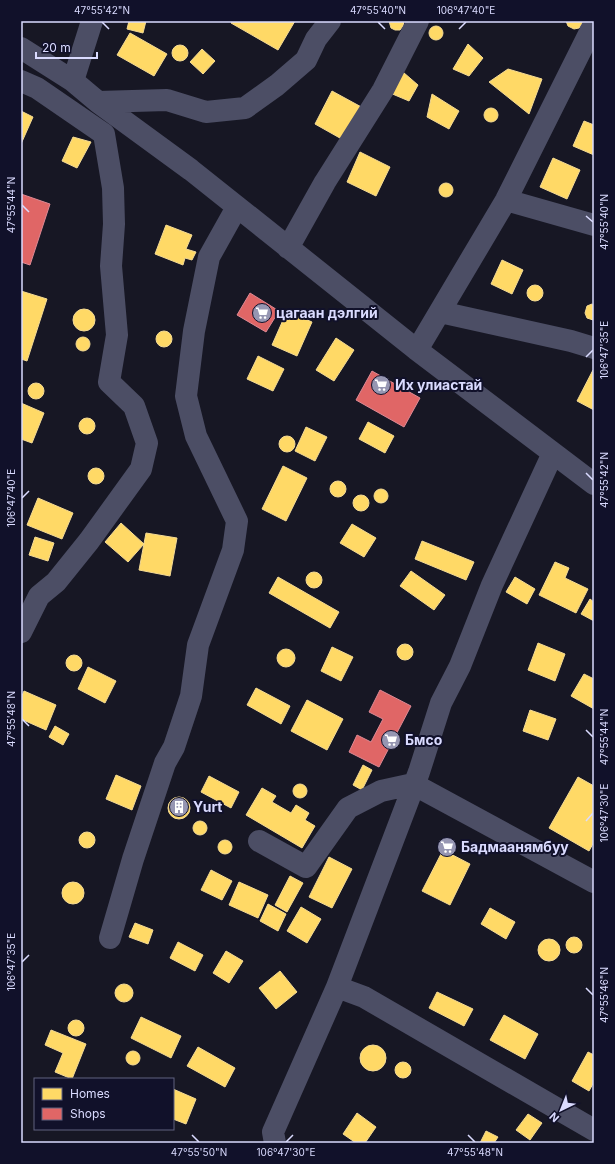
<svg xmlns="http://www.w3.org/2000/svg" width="615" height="1164" font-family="Inter,sans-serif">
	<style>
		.homes { fill: #ffd966; stroke: #f4da94 }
		.shops { fill: #e06666; stroke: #de8994 }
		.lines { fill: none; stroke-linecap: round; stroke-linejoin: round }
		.street { stroke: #4c4e65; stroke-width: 22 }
		.ticks { fill: none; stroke: #dadbff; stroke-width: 1.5 }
		.labels { text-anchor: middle; stroke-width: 4; stroke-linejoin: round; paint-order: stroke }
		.poi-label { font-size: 14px; font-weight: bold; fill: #dadbff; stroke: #11112a; text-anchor: start }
		.neatline { fill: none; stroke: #dadbff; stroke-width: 1.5 }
		.ticks-label { font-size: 10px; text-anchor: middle; fill: #dadbff }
	</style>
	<rect width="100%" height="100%" fill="#171724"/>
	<!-- homes -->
	<path class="homes" d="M129 21H146L143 33 127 29Z
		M232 21H295L278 50 231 23Z
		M389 21H404L403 26 400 30H395L391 28Z
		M566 21H584L579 28 574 29 568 26Z
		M429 33a7 7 0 1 1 14 0a7 7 0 1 1-14 0Z
		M130 33 167 54 154 76 117 55Z
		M468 44 483 58 469 76 453 69Z
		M172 53a8 8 0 1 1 16 0a8 8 0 1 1-16 0Z
		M202 49 215 61 203 74 190 62Z
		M396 66 418 85 409 101 383 90Z
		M508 69 542 79 529 114 489 82Z
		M332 91 365 109 347 142 315 124Z
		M432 94 459 111 449 129 427 117Z
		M484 115a7 7 0 1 1 14 0a7 7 0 1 1-14 0Z
		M21 111 33 117 21 144Z
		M584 121 594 125V155L573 146Z
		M73 137 91 142 77 168 62 161Z
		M360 152 390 167 376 196 347 182Z
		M553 158 580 170 567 199 540 187Z
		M439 190a7 7 0 1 1 14 0a7 7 0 1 1-14 0Z
		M166 225 192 235 186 249 196 252 192 260 185 258 183 265 155 254Z
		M502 260 523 270 512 294 491 284Z
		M527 293a8 8 0 1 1 16 0a8 8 0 1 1-16 0Z
		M21 291 47 299 27 361 21 359Z
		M592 304 594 305 593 320 587 318 585 313 587 306Z
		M73 320a11 11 0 1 1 22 0a11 11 0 1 1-22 0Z
		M287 311 312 322 297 356 272 345Z
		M156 339a8 8 0 1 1 16 0a8 8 0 1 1-16 0Z
		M76 344a7 7 0 1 1 14 0a7 7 0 1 1-14 0Z
		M336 338 354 350 334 381 316 370Z
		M258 356 284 369 273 391 247 379Z
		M593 370 594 371V410L577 401Z
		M28 391a8 8 0 1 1 16 0a8 8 0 1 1-16 0Z
		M21 403 44 413 32 443 21 439Z
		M79 426a8 8 0 1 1 16 0a8 8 0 1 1-16 0Z
		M368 422 394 436 385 453 359 439Z
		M306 427 327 437 315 461 295 451Z
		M279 444a8 8 0 1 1 16 0a8 8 0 1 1-16 0Z
		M283 466 307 478 286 521 262 509Z
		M88 476a8 8 0 1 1 16 0a8 8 0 1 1-16 0Z
		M330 489a8 8 0 1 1 16 0a8 8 0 1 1-16 0Z
		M374 496a7 7 0 1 1 14 0a7 7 0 1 1-14 0Z
		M353 503a8 8 0 1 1 16 0a8 8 0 1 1-16 0Z
		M38 498 73 513 62 539 27 525Z
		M121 523 144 544 128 562 105 542Z
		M352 524 376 538 364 557 340 543Z
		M146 533 177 538 170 576 139 570Z
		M35 537 54 543 48 561 29 555Z
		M422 541 474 562 466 580 415 559Z
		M555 562 569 568 565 578 588 589 576 613 539 595Z
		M411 571 445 595 434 610 400 586Z
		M306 580a8 8 0 1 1 16 0a8 8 0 1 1-16 0Z
		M278 577 339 612 330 628 269 593Z
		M515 577 535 589 527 604 506 592Z
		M590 599 594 602V621L581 614Z
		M538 643 565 654 555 681 528 670Z
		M397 652a8 8 0 1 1 16 0a8 8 0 1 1-16 0Z
		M332 647 353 657 341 681 321 671Z
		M277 658a9 9 0 1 1 18 0a9 9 0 1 1-18 0Z
		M66 663a8 8 0 1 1 16 0a8 8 0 1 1-16 0Z
		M88 667 116 681 105 703 78 689Z
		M584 674 594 679V709L571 696Z
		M256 688 290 706 281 724 247 705Z
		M24 691 56 705 46 730 21 719V698Z
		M307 700 343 719 327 750 291 731Z
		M530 710 556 719 548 740 523 731Z
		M55 726 69 734 63 745 49 737Z
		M363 765 372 770 362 790 353 785Z
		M116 775 141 786 132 810 106 799Z
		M209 776 239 792 231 808 201 792Z
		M578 777 594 786V842L589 851 549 828Z
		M293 791a7 7 0 1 1 14 0a7 7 0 1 1-14 0Z
		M262 788 276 796 272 802 291 813 296 805 309 813 305 820 315 826 302 848 246 815Z
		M168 808a11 11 0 1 1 22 0a11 11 0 1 1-22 0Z
		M193 828a7 7 0 1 1 14 0a7 7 0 1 1-14 0Z
		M79 840a8 8 0 1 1 16 0a8 8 0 1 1-16 0Z
		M218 847a7 7 0 1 1 14 0a7 7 0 1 1-14 0Z
		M443 850 470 864 450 905 422 891Z
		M329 857 352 869 332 908 309 897Z
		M211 870 232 881 222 900 201 890Z
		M290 876 303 883 287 912 275 905Z
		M239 882 268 895 258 918 229 905Z
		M62 893a11 11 0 1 1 22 0a11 11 0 1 1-22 0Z
		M268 904 286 914 278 931 260 921Z
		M301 907 321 919 307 943 287 931Z
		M490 908 515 922 506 939 481 924Z
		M135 923 153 930 148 944 129 937Z
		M566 945a8 8 0 1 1 16 0a8 8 0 1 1-16 0Z
		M538 950a11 11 0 1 1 22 0a11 11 0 1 1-22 0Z
		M178 942 203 955 195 971 170 958Z
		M226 951 243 961 229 983 213 973Z
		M280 971 297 992 276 1009 259 988Z
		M115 993a9 9 0 1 1 18 0a9 9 0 1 1-18 0Z
		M437 992 473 1009 464 1026 429 1008Z
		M504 1015 538 1034 525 1059 490 1040Z
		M141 1017 181 1036 171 1058 131 1038Z
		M68 1028a8 8 0 1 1 16 0a8 8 0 1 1-16 0Z
		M51 1030 86 1044 72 1079 55 1072 63 1053 45 1045Z
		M360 1058a13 13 0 1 1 26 0a13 13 0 1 1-26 0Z
		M198 1047 235 1068 225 1087 187 1066Z
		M126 1058a7 7 0 1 1 14 0a7 7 0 1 1-14 0Z
		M588 1052 594 1055V1082L589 1091 572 1081Z
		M395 1070a8 8 0 1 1 16 0a8 8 0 1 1-16 0Z
		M173 1089 196 1099 186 1124 173 1119Z
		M357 1113 376 1127 365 1143H356L343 1134Z
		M528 1114 542 1123 530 1140 516 1130Z
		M486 1131 498 1137 494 1143H480Z"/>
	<!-- shops -->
	<path class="shops" d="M21 194 50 204 30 265 21 262Z
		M250 293 279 311 266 332 237 315Z
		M372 371 420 398 404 427 356 400Z
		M380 690 411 706 379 767 349 752 357 735 371 742 383 719 369 712Z"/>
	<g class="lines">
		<!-- street -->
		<path class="street" d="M21 48 73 81 98 102 191 170 417 350 594 484
			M21 81 37 88 104 134 113 188 114 224 111 266 117 335 109 382 134 406 147 443 141 469 89 541 56 582 39 596 21 632
			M73 81 92 21
			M98 102 167 100 206 112 245 108 277 85 306 60 316 39 330 21
			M506 200 594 225
			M288 248 325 182 383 90 418 21
			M440 312 571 341 594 348
			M417 350 506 200 594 24
			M259 841 306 867 348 808 381 791 413 784 594 882
			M110 938 133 859 165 763 174 747 191 696 198 645 233 550 237 521 196 436 186 396 194 331 209 257 237 207
			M337 987 364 997 594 1130
			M275 1143 273 1132 337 987 419 772 441 703 460 666 492 585 553 453"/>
	</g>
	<!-- ticks -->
	<path class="ticks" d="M102 22 109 29M378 22 385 29M459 29 466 22M22 205 29 212M586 216 593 222M586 357 593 350M586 473 593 480M22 498 29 491M22 719 29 726M586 730 593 737M586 821 593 813M22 962 29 955M586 988 593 995M192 1135 199 1142M468 1135 475 1142M286 1142 293 1135"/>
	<!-- icons -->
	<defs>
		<g id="supermarket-disc" transform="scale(1)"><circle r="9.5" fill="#9696b2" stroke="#11112a"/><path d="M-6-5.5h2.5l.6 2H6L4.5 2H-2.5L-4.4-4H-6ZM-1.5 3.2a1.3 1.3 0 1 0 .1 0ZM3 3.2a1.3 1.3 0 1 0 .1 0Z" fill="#fff"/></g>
		<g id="building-disc" transform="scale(1)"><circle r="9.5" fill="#9696b2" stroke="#11112a"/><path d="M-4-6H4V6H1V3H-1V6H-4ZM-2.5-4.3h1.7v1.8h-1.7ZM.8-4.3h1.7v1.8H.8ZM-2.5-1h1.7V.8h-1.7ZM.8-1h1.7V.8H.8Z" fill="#fff"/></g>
	</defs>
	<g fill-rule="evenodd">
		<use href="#supermarket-disc" x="262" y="313"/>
		<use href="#supermarket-disc" x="381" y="385"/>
		<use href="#supermarket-disc" x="391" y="740"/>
		<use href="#building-disc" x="179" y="807"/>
		<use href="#supermarket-disc" x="447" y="847"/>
	</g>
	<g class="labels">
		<!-- poi labels -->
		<g class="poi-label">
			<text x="276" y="318">цагаан дэлгий</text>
			<text x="395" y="390">Их улиастай</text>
			<text x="405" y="745">Бмсо</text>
			<text x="193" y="812">Yurt</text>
			<text x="461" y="852">Бадмаанямбуу</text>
		</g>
	</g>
	<!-- border -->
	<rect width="615" height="1164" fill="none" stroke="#11112a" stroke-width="44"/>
	<!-- legend -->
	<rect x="34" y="1078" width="140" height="52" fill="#11112a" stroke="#61627f"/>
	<rect x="42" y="1088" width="20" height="12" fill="#ffd966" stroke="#61627f"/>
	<text x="70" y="1098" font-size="12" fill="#dadbff">Homes</text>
	<rect x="42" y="1108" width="20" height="12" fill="#e06666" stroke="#61627f"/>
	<text x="70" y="1118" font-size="12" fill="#dadbff">Shops</text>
	<!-- north arrow -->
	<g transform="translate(561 1110) rotate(223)" stroke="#11112a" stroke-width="3" paint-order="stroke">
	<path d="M0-3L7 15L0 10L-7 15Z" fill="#dadbff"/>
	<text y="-6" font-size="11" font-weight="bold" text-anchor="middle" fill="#dadbff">N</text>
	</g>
	<!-- scale -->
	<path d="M36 52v6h61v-6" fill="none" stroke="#dadbff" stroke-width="2"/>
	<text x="42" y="52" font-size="12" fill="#dadbff" stroke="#11112a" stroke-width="3" paint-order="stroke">20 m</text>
	<rect x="22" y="22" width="571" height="1120" class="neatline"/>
	<g class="ticks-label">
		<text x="102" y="14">47°55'42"N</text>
		<text x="378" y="14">47°55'40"N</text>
		<text x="466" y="14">106°47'40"E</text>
		<text transform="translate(11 205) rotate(-90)" y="4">47°55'44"N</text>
		<text transform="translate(604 222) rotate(-90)" y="4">47°55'40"N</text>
		<text transform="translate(604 350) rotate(-90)" y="4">106°47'35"E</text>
		<text transform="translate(604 480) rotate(-90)" y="4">47°55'42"N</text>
		<text transform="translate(11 498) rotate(-90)" y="4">106°47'40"E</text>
		<text transform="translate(11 719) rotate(-90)" y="4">47°55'48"N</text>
		<text transform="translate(604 737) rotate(-90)" y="4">47°55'44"N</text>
		<text transform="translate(604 813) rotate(-90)" y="4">106°47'30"E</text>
		<text transform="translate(11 962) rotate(-90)" y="4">106°47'35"E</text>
		<text transform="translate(604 995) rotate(-90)" y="4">47°55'46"N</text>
		<text x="199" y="1156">47°55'50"N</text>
		<text x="286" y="1156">106°47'30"E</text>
		<text x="475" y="1156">47°55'48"N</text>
	</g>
</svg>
